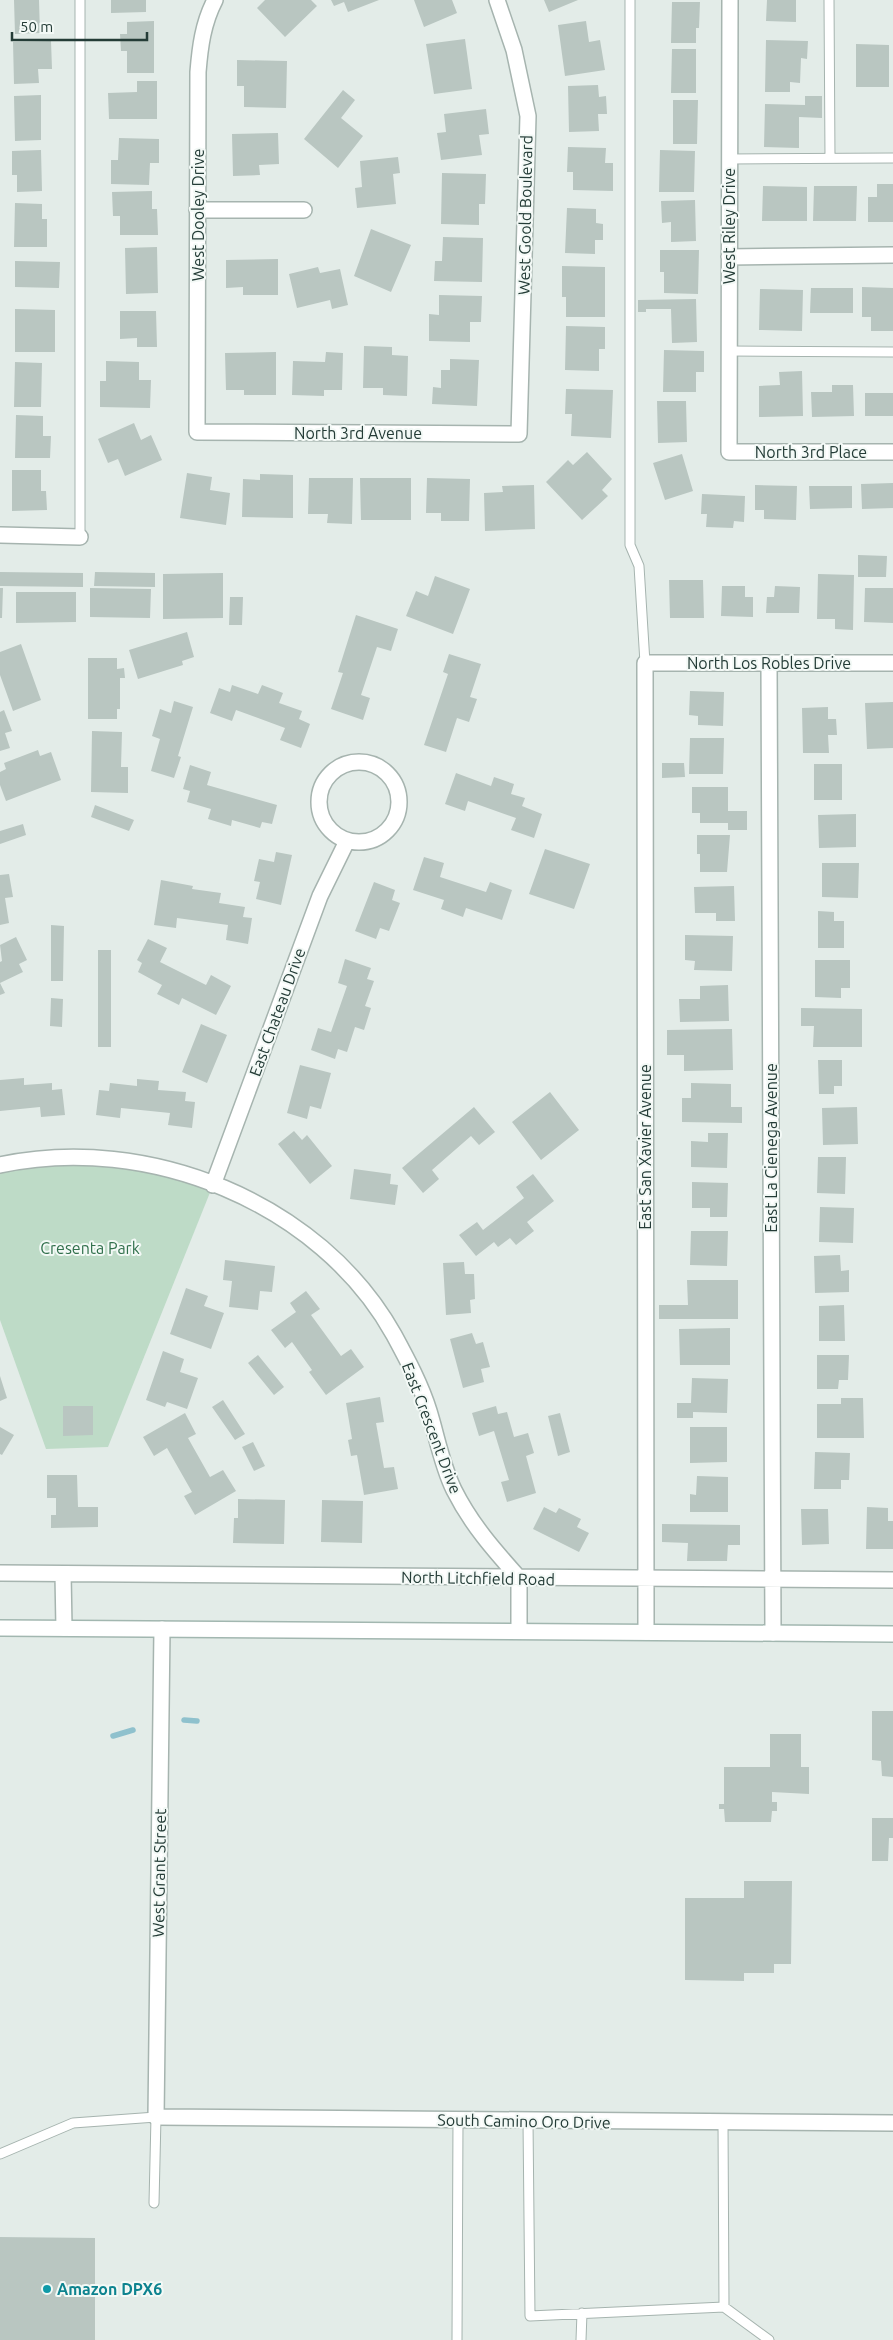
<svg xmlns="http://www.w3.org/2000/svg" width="893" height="2340" font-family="Ubuntu,sans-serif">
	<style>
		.green { fill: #bedbc7 }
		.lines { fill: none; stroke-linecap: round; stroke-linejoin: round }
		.stream { stroke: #8fc1cd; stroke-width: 5.5 }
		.building { fill: #b9c6c1 }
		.lane-casing { stroke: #a6b4af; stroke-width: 11 }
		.street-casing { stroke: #a6b4af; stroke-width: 18 }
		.secondary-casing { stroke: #a2b7b0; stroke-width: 18 }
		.lane { stroke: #fff; stroke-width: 9 }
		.street { stroke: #fff; stroke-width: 15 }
		.secondary { stroke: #fff; stroke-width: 15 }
		.culture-dot { fill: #0f9aa8; stroke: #f3f9f6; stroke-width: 2 }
		.labels { text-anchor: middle; stroke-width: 4; stroke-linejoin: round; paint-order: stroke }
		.street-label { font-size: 16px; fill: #243c37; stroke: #f3f9f6 }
		.park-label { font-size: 16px; fill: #31704c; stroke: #f3f9f6 }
		.culture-label { font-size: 16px; font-weight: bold; fill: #0d838f; stroke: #f3f9f6; text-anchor: start }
	</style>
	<rect width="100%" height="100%" fill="#e3ece8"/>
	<!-- green -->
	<path class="green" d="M63 1156 213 1185 108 1447 46 1449 0 1320V1165Z"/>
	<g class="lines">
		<!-- stream -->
		<path class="stream" d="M184 1720 197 1721
			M113 1736 133 1730"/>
	</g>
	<!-- building -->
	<path class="building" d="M14 0H39L40 33 15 34Z
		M111 0H146V12L111 13Z
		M265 0H311L317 6 285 37 257 8Z
		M331 0H379L348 12 344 2 334 6Z
		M414 0H452L457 13 424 27Z
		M544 0H578L549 12Z
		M767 0H796V22L766 21Z
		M672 2H700L699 28H696V43H671Z
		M154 21V73H127V51H121L120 34H127V22Z
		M586 21 589 42 600 40 605 70 565 76 558 25Z
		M465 39 472 89 434 94 426 44Z
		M766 40 808 41 807 59 801 58 800 83 790 82V92H765Z
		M51 41 52 69H38L39 83 14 84 13 42Z
		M856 44 889 45V87H856Z
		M672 49H696V93H671Z
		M237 60 287 61 286 108 244 107V86H237Z
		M137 81H157V119H109L108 93 137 92Z
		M598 85 599 97 606 96 607 114H598L599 131 569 132 568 86Z
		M343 90 355 100 341 118 363 136 338 168 304 139Z
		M41 95V140L15 141 14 96Z
		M805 96H822V118L799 117V148L764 147 765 104 805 105Z
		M673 100H698L697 144H673Z
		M486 109 489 134 479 135 482 155 441 160 437 133 446 132 444 114Z
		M278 133 279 164 259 165 260 175 233 176 232 134Z
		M119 138 159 139V163H150L149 185 111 184V160H118Z
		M568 147 606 148 605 163H613V191L573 190V172H567Z
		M41 150 42 191 17 192V175H12V151Z
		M660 150 695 151 694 192H659Z
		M398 157 400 173 393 174 396 204 357 208 355 188 362 187 360 161Z
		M442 173 486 174 485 204H479V225L441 224Z
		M877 184H893V222H868V197H877Z
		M763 186 807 187V221H762Z
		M814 186H857L856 221H813Z
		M152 191V209H157L158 235H120V216H113L112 192Z
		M695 200 696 241 671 242V222L662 223 661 201Z
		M15 203 42 204V219H47V247H14Z
		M567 208 596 209V223L603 224V240H595V254L565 253Z
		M371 229 411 245 391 292 354 276Z
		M443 237 483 238 482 282 434 281 435 261H442Z
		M157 247 158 293 126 294 125 248Z
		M660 250H699L698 294 664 293V272H660Z
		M278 259V295H243V287L226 288V260Z
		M15 261 60 262 59 288 15 287Z
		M562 266 605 267V317H566V297H562Z
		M318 267 320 273 340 269 348 305 332 309 330 300 297 308 289 274Z
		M862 287 893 288V331H871V317H862Z
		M811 288H853V313H810Z
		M760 289 803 290 802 331 759 330Z
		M439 295 482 296 481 322H470V342L429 341V314L439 315Z
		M696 299 697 342 672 343 671 309H646V312H638V300Z
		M15 309 55 310V352H15Z
		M120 311H156L157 347H137V338L120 339Z
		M566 326 605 327V349H599V371L565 370Z
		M364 346 392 347V355L408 356 407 396 383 395V388H363Z
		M664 350 704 351V372H696V392H663Z
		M276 352V395H244V390H226L225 353Z
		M326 352 343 353 342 390H324V396L292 395 293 361 325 362Z
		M450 359 479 360 477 406 432 404 433 387 441 388V370H450Z
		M106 361 139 362V380H151L150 408 100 407V381H106Z
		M15 362 42 363 41 407H14Z
		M802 371 803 416 759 417V386L780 385 779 372Z
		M832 385H853L854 416 812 417 811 392H832Z
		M566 389 613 390 611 438 571 436 572 414H565Z
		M865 393H893V416H865Z
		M657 401H686L687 442 658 443Z
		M16 415 43 416V436H51L50 458H15Z
		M134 423 141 440 151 435 162 460 125 476 118 459 108 463 98 439Z
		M587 452 612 479 602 490 608 496 582 520 546 482 568 460 573 465Z
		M682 454 693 491 665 500 653 463Z
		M12 470H41V491H46L47 510 12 511Z
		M187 473 212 477 210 490 230 493 226 525 180 518Z
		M260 474 293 475V518L242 517 243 479 260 480Z
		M309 478H353L352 524 327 523 328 514H308Z
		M360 478H411V520H361Z
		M427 478 470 479 469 521H441V513H426Z
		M893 483V508L862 509 861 484Z
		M534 485 535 529 485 531 484 493 503 492 502 486Z
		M755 485 797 486 796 520 764 519V510H755Z
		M809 486H852V508L810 509Z
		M702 494 745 496 744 522 734 521 733 528 706 527 707 514H701Z
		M858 555 887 556 886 577H858Z
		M0 572 83 573V587L0 586Z
		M95 572 155 573V587L94 586Z
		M223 573V618L163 619V574Z
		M818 574 854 575 853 630 835 629V619H817Z
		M435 576 470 589 453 634 406 616 416 591 428 596Z
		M669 580H703L704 618H670Z
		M722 586H745V597H753V617L721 616Z
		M775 586 800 587 799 613H766L767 597H774Z
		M0 588H3L2 618H0Z
		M90 588 151 589 150 618 90 617Z
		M865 588H893V623L864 622Z
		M16 592H76V622L16 623Z
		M230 597H243L242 625H229Z
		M356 615 398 629 391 651 377 647 361 695 370 698 363 720 331 709 343 673 338 672Z
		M187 632 194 657 182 661 183 665 138 679 129 650Z
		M21 644 41 700 13 711 0 675V652Z
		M449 654 481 664 470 697 477 699 469 722 457 718 446 752 424 745 448 674 443 672Z
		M88 658H117V669L124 668 125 678H120V709H117V719H88Z
		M232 685 258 694 262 685 283 693 279 703 302 711 299 719 310 724 301 748 280 740 285 728 236 710 232 721 210 713 219 688 230 692Z
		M690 691 724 692 723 726 698 725V716L689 715Z
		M174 701 193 707 178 756 181 757 174 778 151 771 160 739 152 736 160 709 171 713Z
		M893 702V748L867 749 865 703Z
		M828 707V719H836L837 735H828L829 753H803L802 708Z
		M4 710 12 731 5 733 10 748 0 751V712Z
		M92 731 122 732 121 767H128V793L91 792Z
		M690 738H724L723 774H689Z
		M38 750 40 756 51 752 61 780 6 801 0 785V772L6 769 4 763Z
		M662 763H684L685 777 662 778Z
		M814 764H842V800H814Z
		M190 765 211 772 207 785 277 805 272 824 262 822 260 828 232 820 231 826 208 819 211 809 187 802 190 791 183 789Z
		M456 773 491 786 494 777 514 784 511 794 525 798 522 806 542 814 534 838 511 830 516 818 468 801 465 811 445 804Z
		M692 787H728V811H747V830H728V823H700V813H692Z
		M95 805 134 820 129 831 91 817Z
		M856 814V847L819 848 818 815Z
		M23 824 26 835 0 844V831Z
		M697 835H730L727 872H700V854H697Z
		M545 849 590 864 574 909 529 894Z
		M276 852 292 855 281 905 256 899 260 882 254 881 259 859 274 862Z
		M424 857 444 863 440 877 486 892 490 882 512 890 502 920 466 908 463 917 441 909 444 900 413 890Z
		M822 863H859L858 898 822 897Z
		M9 874 13 897 5 898 9 923 0 925V875Z
		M161 880 193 886 192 889 221 893 219 903 245 907 243 917 252 918 248 944 226 940 228 925 177 918 176 928 154 925Z
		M374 882 395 890 392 900 400 903 389 931 380 928 376 939 355 931Z
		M734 886 735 921H716V913H695L694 887Z
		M818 911 834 912V921H844V948H818Z
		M51 925 64 926 63 981H51Z
		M685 935 733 936 732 971 694 970 695 961 685 960Z
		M16 937 27 960 19 964 23 972 0 983 5 993 0 995V962L2 961 0 945Z
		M148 939 167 948 160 962 206 985 211 975 231 986 216 1015 182 998 179 1005 157 994 162 985 138 972 142 963 137 960Z
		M98 950H111V1047H98Z
		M345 959 371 968 367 979 374 981 365 1006 371 1008 364 1030 355 1027 347 1052 338 1049 335 1059 311 1050 318 1028 331 1032 347 986 338 983Z
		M815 960H850V988H841V998L815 997Z
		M728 985 729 1021 680 1022 679 999H700V986Z
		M51 998 63 999 62 1027 50 1026Z
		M801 1008 862 1009V1047H813L814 1026H801Z
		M201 1024 227 1035 207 1083 182 1072Z
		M732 1029 733 1070 684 1071V1055H667V1030Z
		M818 1060H842V1086H834V1094H819Z
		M300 1065 331 1073 321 1109 310 1106 307 1119 287 1113Z
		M24 1078V1085L52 1083V1090L62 1089 65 1115 41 1117 40 1107 0 1111V1080Z
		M137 1079 159 1081 158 1090 186 1092 185 1101 195 1102 192 1128 168 1125 170 1113 121 1108 120 1118 96 1115 99 1090 109 1091 110 1083 137 1086Z
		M691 1083 731 1084V1107H742V1123L682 1122V1098H691Z
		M550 1092 579 1130 541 1160 512 1122Z
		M474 1107 495 1132 479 1145 471 1136 432 1170 439 1179 423 1193 402 1168Z
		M857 1107 858 1144 823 1145 822 1108Z
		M294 1131 302 1140 307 1135 332 1166 310 1184 278 1144Z
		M708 1133H728L727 1168 691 1167V1141L708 1142Z
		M818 1157H846L845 1194 817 1193Z
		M354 1169 391 1174 390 1184 398 1185 395 1205 350 1199Z
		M533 1174 554 1201 527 1222 534 1231 516 1245 510 1238 498 1247 494 1242 476 1256 459 1235 477 1222 483 1230 524 1198 516 1187Z
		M692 1182 728 1183 727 1217H710V1208H692Z
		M820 1207 854 1208 853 1243 819 1242Z
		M691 1231H728L727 1266 690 1265Z
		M840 1255 841 1271 849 1270V1292L815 1293 814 1256Z
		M225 1260 275 1266 272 1292 260 1291 258 1310 229 1307 232 1281 223 1280Z
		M464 1262 465 1274H474L475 1299 470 1300 471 1313 446 1315 443 1263Z
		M687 1280H738V1319H659V1305H688Z
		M186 1288 208 1296 204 1306 224 1313 211 1349 170 1334Z
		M306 1291 320 1309 311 1315 341 1356 351 1349 364 1367 326 1395 309 1372 312 1370 292 1342 285 1348 271 1330 296 1312 290 1303Z
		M844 1305 845 1341H819V1306Z
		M730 1328V1365H680L679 1329Z
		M472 1333 476 1344 483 1342 490 1367 481 1369 484 1382 463 1388 450 1339Z
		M163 1351 184 1359 180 1372 198 1378 187 1409 167 1402 165 1407 146 1400Z
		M258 1355 284 1387 274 1395 248 1363Z
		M817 1355H849L848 1380H839L838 1389H817Z
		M0 1376 7 1398 0 1401Z
		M692 1378 728 1379 727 1413 693 1412V1418H677V1403H691Z
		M380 1397 384 1422 376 1423 384 1468 394 1467 398 1489 364 1495 357 1455 351 1456 348 1440 352 1439 346 1403Z
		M841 1398H863L864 1438H817V1404H841Z
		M223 1400 245 1434 235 1440 212 1407Z
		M63 1406H93V1435L63 1436Z
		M496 1406 498 1414 507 1412 514 1437 528 1433 534 1453 526 1456 536 1493 507 1502 501 1482 509 1480 494 1431 479 1436 472 1413Z
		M185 1413 196 1434 188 1438 210 1477 223 1470 236 1491 195 1515 184 1496 192 1492 167 1448 154 1456 143 1437Z
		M560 1413 570 1452 558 1456 548 1416Z
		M0 1427 14 1435 2 1455 0 1454Z
		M690 1427H727V1462L690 1463Z
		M253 1442 265 1466 254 1471 242 1447Z
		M815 1452 850 1453 849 1480H841V1489H814Z
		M47 1475H77L78 1507H98V1527L51 1528V1515H56V1498H47Z
		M697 1476 728 1477V1512H690V1494L696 1495Z
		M238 1499 285 1500 284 1544 233 1543 234 1518H238Z
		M322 1500 363 1501 362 1543 321 1542Z
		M544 1507 556 1513 559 1508 581 1519 577 1527 589 1533 579 1552 533 1529Z
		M867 1507 888 1508V1521H893V1549H866Z
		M801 1509H828L829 1544 802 1545Z
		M662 1524 740 1525V1545H728L727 1561H687L688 1543 662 1542Z
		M872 1711H893V1777L882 1776 881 1761 872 1760Z
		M770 1734H801V1767H809V1794L772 1792V1802H777V1811H772L771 1822H725L724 1809H719V1804H724V1767H770Z
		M872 1818H893V1838H889L888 1861H872Z
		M744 1881H792L791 1964H774V1973H744V1981L685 1980V1898H744Z
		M0 2237 95 2238V2340H0Z"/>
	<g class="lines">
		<!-- lane casing -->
		<g class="lane-casing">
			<path id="lane" d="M630 0V545L639 566 645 663
				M829 0 830 158
				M730 159 893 158
				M729 351 893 352
				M80 537V0
				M528 2121 530 2316 724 2307 723 2122
				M0 2154 73 2123 156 2117 154 2203
				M724 2307 769 2340
				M457 2340 458 2120
				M581 2340 582 2313"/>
		</g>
		<!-- street casing -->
		<g class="street-casing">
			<path id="street" d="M215 0C203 23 200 47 198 72L197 432 519 434 528 116 514 50 497 0
				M730 0 729 452H893
				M197 210H304
				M729 257 893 255
				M0 535 80 537
				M769 663 773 1633
				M319 802a40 40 0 1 1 80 0a40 40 0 1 1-80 0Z
				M0 1165C147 1133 320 1202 394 1335 407 1359 421 1385 429 1411 437 1437 442 1466 454 1490 471 1524 494 1550 519 1578V1631
				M213 1185 320 896 347 841
				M0 1573 893 1580
				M63 1574 64 1628
				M162 1629 156 2117 893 2123
				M646 1632 645 663H893"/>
		</g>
		<!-- secondary casing -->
		<g class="secondary-casing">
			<path id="secondary" d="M0 1628 893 1634"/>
		</g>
		<!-- lane -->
		<use href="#lane" class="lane"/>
		<!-- street -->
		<use href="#street" class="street"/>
		<!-- secondary -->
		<use href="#secondary" class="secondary"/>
	</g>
	<!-- markers -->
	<circle class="culture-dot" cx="47" cy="2289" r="5"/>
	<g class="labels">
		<!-- street labels -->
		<g class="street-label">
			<text transform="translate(198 215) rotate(-90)" y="6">West Dooley Drive</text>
			<text transform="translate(525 215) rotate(-89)" y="6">West Goold Boulevard</text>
			<text transform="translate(729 226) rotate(-90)" y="6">West Riley Drive</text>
			<text x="358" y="439">North 3rd Avenue</text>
			<text x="811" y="458">North 3rd Place</text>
			<text x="769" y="669">North Los Robles Drive</text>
			<text transform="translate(277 1012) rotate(-70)" y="6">East Chateau Drive</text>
			<text transform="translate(645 1147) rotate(-90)" y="6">East San Xavier Avenue</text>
			<text transform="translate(771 1148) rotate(-90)" y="6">East La Cienega Avenue</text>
			<text transform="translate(432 1428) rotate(69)" y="6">East Crescent Drive</text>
			<text transform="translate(478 1578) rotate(1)" y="6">North Litchfield Road</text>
			<text transform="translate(159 1873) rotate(-89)" y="6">West Grant Street</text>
			<text transform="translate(524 2121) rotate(1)" y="6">South Camino Oro Drive</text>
		</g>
		<!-- park labels -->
		<g class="park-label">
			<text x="90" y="1254">Cresenta Park</text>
		</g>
		<!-- culture labels -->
		<g class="culture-label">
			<text x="57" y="2295">Amazon DPX6</text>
		</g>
	</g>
	<!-- scale -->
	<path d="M12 32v8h135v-8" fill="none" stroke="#243c37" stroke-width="2.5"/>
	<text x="20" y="32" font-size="15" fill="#243c37" stroke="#f3f9f6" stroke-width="4" paint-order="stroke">50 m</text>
</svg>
